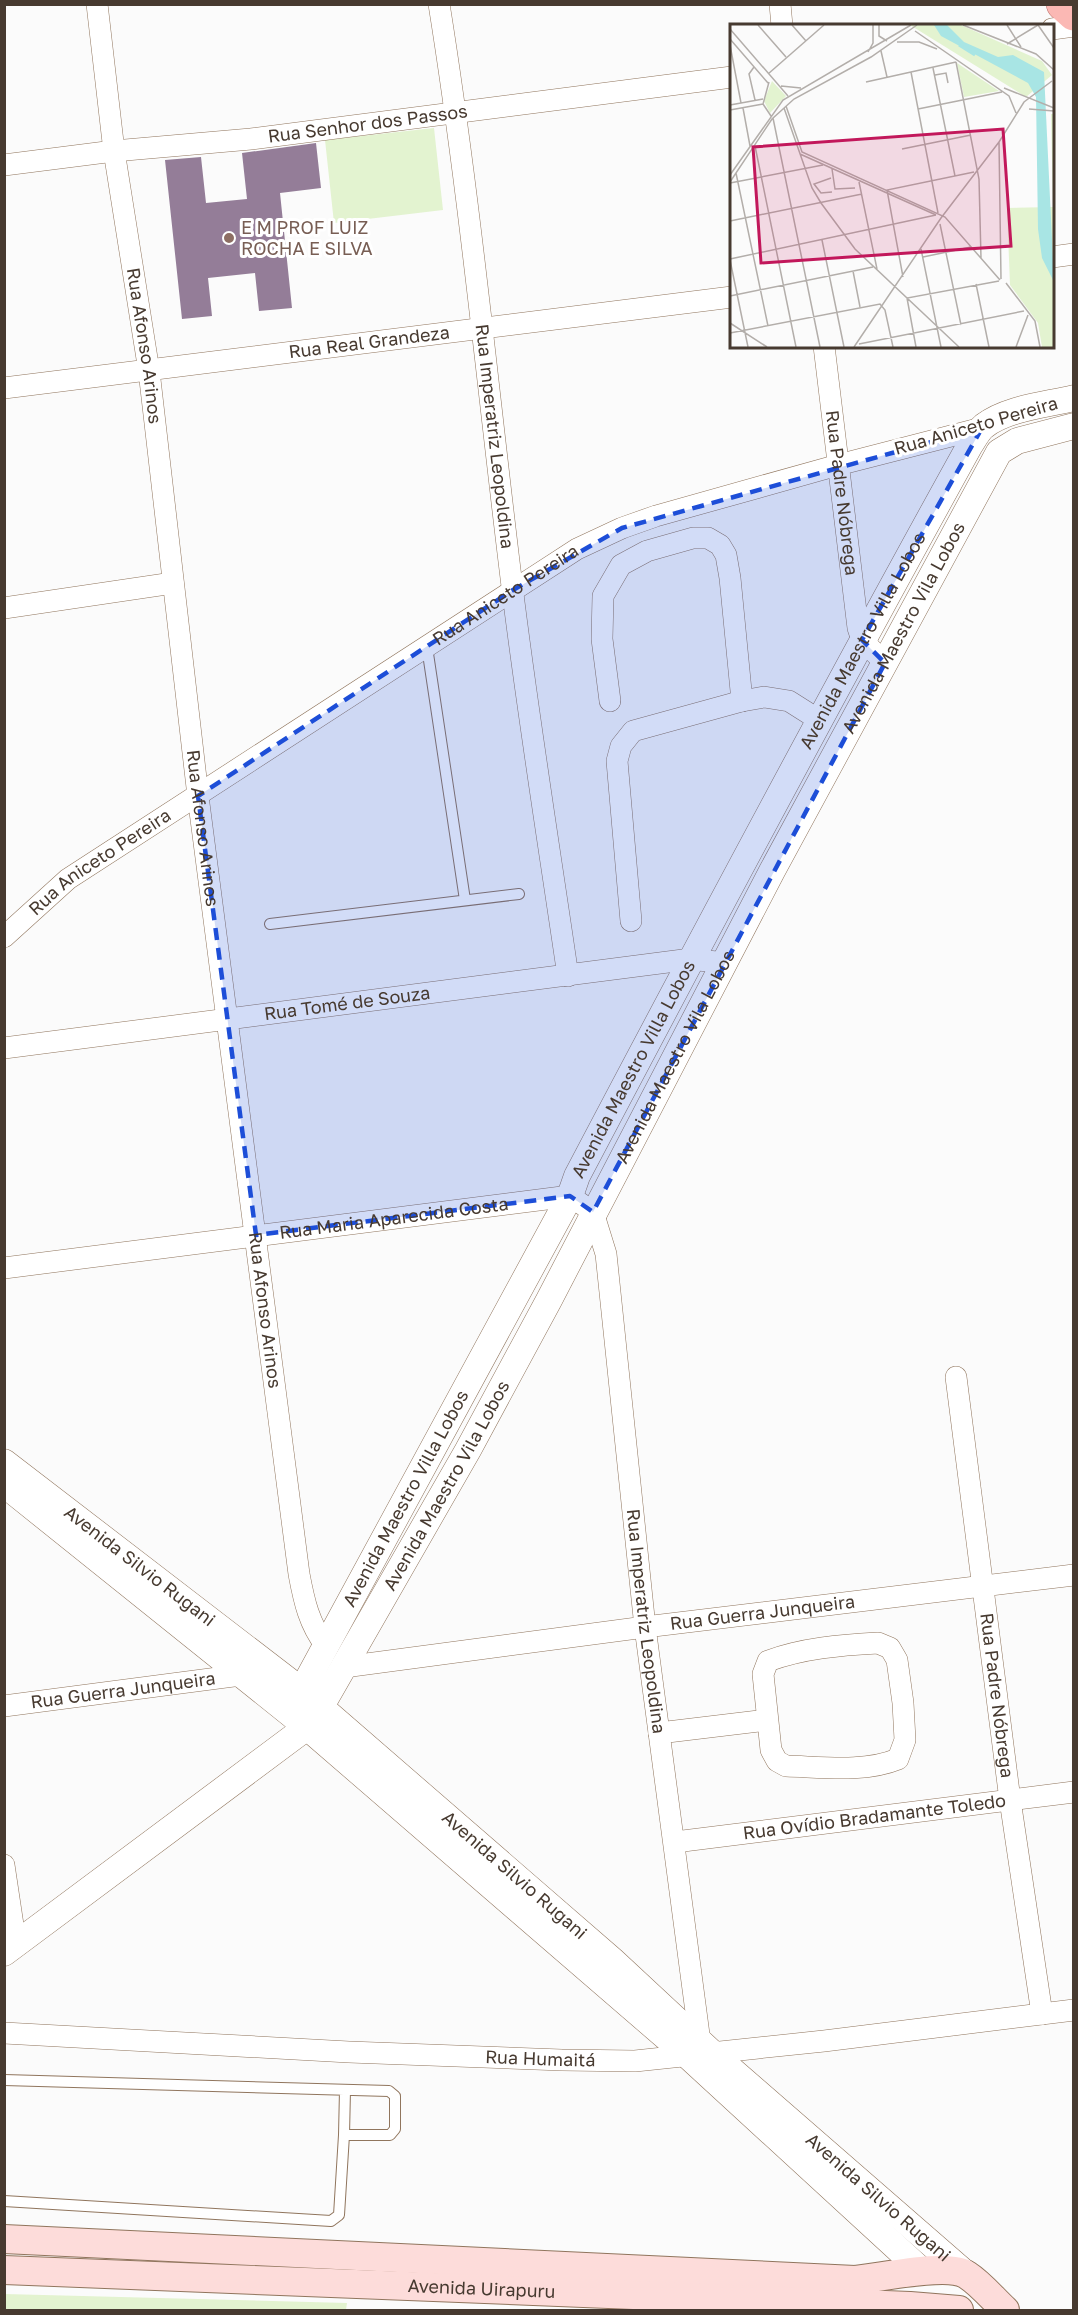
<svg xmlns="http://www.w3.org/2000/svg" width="1078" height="2315" font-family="'Golos Text',sans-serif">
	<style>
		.pitch { fill: #e3f3d0 }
		.building { fill: #947d98 }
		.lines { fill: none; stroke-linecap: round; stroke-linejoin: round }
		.service-casing { stroke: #90755d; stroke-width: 12 }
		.minor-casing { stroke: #90755d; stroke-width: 22 }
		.tertiary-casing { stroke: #90755d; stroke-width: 27 }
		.secondary-casing { stroke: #90755d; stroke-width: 30 }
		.primary-casing { stroke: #ba6d65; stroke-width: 34 }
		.service { stroke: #fff; stroke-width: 10 }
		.minor { stroke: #fff; stroke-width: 21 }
		.tertiary { stroke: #fff; stroke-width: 26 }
		.secondary { stroke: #fddcda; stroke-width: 28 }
		.primary { stroke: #fbb8b4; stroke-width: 33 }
		.marked { fill: #1d4ed8; fill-opacity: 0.2; stroke: #1d4ed8; stroke-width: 4.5; stroke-dasharray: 12 8; stroke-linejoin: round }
		.education-dot { fill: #8d6e63; stroke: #fff; stroke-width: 2 }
		.labels { text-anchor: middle; stroke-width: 6; stroke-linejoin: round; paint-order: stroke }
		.street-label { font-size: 18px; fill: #473a30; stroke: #fff }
		.education-label { font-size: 18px; fill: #785e54; stroke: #fff; text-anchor: start }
		.inset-river { fill: none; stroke: #a8e5e4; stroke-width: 3 }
		.inset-road { fill: none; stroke: #b3aeaa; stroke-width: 1.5 }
		.view { fill: #c2185b; fill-opacity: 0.15; stroke: #c2185b; stroke-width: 3 }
		.inset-edge { fill: none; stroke: #473a30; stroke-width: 3 }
	</style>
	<rect width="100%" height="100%" fill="#fbfbfb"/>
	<!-- pitch -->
	<path class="pitch" d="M434 128 443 210 334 223 325 140Z
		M5 2294 347 2303 346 2310H5Z"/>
	<!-- building -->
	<path class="building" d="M316 143 321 188 280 193 292 308 259 311 255 273 208 278 212 316 182 319 165 160 201 157 206 203 247 199 242 153Z"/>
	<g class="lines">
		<!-- service casing -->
		<g class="service-casing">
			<path id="service" d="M427 647 465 900
				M270 924 519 894
				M4 2080 389 2091 395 2096V2129L390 2135H344L339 2215 331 2221 4 2201
				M344 2135 345 2090"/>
		</g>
		<!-- minor casing -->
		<g class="minor-casing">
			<g id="minor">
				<path id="s1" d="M97 4 114 151 149 371 198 796 299 1574C304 1601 309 1624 326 1646"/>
				<path id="s2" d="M439 4C470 197 488 392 512 586 528 716 549 846 568 976"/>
				<path d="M780 4 782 26"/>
				<path d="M1052 29 1074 26"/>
				<path id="s3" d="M4 165 114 151 251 139 732 77"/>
				<path d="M1052 257 1074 254"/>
				<path id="s4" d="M824 346 858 628 862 640 885 663"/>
				<path id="s5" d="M4 388 732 297"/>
				<path d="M4 608 173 583"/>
				<path d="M610 701 602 639 603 596 621 565 647 551 693 538H708L720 545 726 555 730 578 742 701"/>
				<path d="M631 921 617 761 621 746 633 731 742 701 764 697 789 701 819 720"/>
				<path id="s6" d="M4 937 68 879 577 549 622 528 656 516 838 465 982 428"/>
				<path id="s7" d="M4 1048 691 959 724 963"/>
				<path id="s8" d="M4 1268 570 1196 593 1212 606 1254 645 1627 700 2042 694 2049"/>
				<path id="s9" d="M956 1377 1010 1800 1042 2014"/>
				<path d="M878 1643 890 1648 897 1660 903 1703 905 1740 898 1759C864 1773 822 1767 786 1766L777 1761 771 1750 763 1674 768 1661C803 1648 841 1645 878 1643Z"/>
				<path id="s10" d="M344 1667 645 1627 1074 1575"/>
				<path id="s11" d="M4 1706 241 1675"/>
				<path d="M659 1733 767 1720"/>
				<path id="s12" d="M675 1842 1074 1792"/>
				<path d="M4 1865 16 1945"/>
				<path id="s13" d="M4 2033 349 2052 562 2060 635 2061 824 2041 1074 2010"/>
			</g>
		</g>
		<!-- tertiary casing -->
		<g class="tertiary-casing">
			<g id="tertiary">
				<path id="s14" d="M4 1462 302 1691 612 1960 712 2053 966 2274"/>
				<path d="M4 1484 307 1727 688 2056 921 2270"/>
				<path id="s15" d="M290 1712 570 1196 577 1176C706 931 836 687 970 445 974 439 978 431 984 426 1007 408 1046 405 1074 398"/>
				<path id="s16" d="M4 1953 307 1727 320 1708 468 1450 549 1300 772 871 999 452 1017 441 1074 426"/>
			</g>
		</g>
		<!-- secondary casing -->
		<g class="secondary-casing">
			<g id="secondary">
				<path d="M4 2239 855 2280C880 2278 947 2262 967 2275 981 2284 993 2299 1005 2310"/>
				<path id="s17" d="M4 2270 910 2306 959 2310"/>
			</g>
		</g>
		<!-- primary casing -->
		<g class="primary-casing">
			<path id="primary" d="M1063 4 1074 14"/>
		</g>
		<!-- service -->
		<use href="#service" class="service"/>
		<!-- minor -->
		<use href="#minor" class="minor"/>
		<!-- tertiary -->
		<use href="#tertiary" class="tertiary"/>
		<!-- secondary -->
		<use href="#secondary" class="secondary"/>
		<!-- primary -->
		<use href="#primary" class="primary"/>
	</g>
	<!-- marked area -->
	<path class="marked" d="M982 428 862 640 885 663 593 1212 570 1196 256 1235 198 796 513 590 622 528Z"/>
	<!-- markers -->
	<circle class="education-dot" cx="229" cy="238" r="6"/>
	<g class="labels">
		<!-- street labels -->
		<g class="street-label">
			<text dy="6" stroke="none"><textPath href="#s3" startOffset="366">Rua Senhor dos Passos</textPath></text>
			<text dy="6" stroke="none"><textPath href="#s5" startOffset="368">Rua Real Grandeza</textPath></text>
			<text dy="6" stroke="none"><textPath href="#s1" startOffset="345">Rua Afonso Arinos</textPath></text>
			<text transform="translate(976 426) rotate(-16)" y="6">Rua Aniceto Pereira</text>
			<text dy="6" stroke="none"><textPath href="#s2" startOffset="436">Rua Imperatriz Leopoldina</textPath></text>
			<text dy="6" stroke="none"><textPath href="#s4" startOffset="148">Rua Padre Nóbrega</textPath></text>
			<text dy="6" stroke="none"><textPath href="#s6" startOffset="608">Rua Aniceto Pereira</textPath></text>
			<text dy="6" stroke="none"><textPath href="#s16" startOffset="1629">Avenida Maestro Vila Lobos</textPath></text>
			<text dy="6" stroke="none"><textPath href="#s15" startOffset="1215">Avenida Maestro Villa Lobos</textPath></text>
			<text dy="6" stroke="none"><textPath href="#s1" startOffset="831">Rua Afonso Arinos</textPath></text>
			<text dy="6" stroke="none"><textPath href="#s6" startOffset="122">Rua Aniceto Pereira</textPath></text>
			<text dy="6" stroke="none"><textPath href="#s7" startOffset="346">Rua Tomé de Souza</textPath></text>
			<text dy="6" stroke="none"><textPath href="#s16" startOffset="1143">Avenida Maestro Vila Lobos</textPath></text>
			<text dy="6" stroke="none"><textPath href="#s15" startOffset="729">Avenida Maestro Villa Lobos</textPath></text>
			<text dy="6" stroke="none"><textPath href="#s8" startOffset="393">Rua Maria Aparecida Costa</textPath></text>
			<text dy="6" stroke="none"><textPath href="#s1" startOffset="1317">Rua Afonso Arinos</textPath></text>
			<text dy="6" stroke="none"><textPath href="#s16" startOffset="657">Avenida Maestro Vila Lobos</textPath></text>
			<text dy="6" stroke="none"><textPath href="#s15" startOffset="243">Avenida Maestro Villa Lobos</textPath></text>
			<text dy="6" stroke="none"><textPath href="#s14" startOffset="171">Avenida Silvio Rugani</textPath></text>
			<text dy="6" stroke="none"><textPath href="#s10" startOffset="422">Rua Guerra Junqueira</textPath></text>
			<text dy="6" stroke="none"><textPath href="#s8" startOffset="1012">Rua Imperatriz Leopoldina</textPath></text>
			<text dy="6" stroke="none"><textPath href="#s11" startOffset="120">Rua Guerra Junqueira</textPath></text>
			<text dy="6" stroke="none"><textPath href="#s9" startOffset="321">Rua Padre Nóbrega</textPath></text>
			<text dy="6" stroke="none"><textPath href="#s12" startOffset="201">Rua Ovídio Bradamante Toledo</textPath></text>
			<text dy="6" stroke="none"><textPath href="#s14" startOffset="657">Avenida Silvio Rugani</textPath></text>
			<text dy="6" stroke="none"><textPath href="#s13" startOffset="537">Rua Humaitá</textPath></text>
			<text dy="6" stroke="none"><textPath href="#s14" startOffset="1143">Avenida Silvio Rugani</textPath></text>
			<text dy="6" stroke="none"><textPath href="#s17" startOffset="478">Avenida Uirapuru</textPath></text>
		</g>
		<!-- education labels -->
		<g class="education-label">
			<text x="241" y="234">E M PROF LUIZ<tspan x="241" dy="21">ROCHA E SILVA</tspan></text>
		</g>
	</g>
	<!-- overview -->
	<g transform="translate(730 24)">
		<rect width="324" height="324" fill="#fbfbfb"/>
		<path d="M180 1H231L312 37 322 51 296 73ZM227 39 269 67 234 73ZM42 57 56 72 40 89 34 77Z" fill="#e3f3d0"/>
		<path d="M321 90H324V323H312L308 299 280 261 277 184 323 183Z" fill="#e3f3d0"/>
		<path d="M204 1H217L234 18 268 33 283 31 314 48 324 258 312 234 308 205 306 73 298 59 211 12Z" fill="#a8e5e4"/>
		<path class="inset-river" d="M229 21 245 31"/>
		<path class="inset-road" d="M28 1 56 33M62 1 76 17M149 1V12L157 17M233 1 306 30 324 46M277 1 291 23M308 1 324 24M0 5 58 72M185 7 279 72 286 89M0 15 38 59M167 18H189L207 25M277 20 308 1M0 21 11 79M151 27 157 53M138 28 143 19V1M226 38 249 155 251 234M24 43 19 50 25 76M203 44 225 152M181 48 208 189M38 50 94 1M205 51 216 49 218 59M39 58 33 80 41 92M136 58 226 38M51 62 71 64M274 64 324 84M0 81 33 75M56 82 72 128 215 193 270 256M13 84 20 122M54 84 82 164 91 179 125 225 229 323M188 85 272 68M299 85 324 87M0 86 33 80M43 94 90 323M25 122 66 323M172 125 241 111M70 130 206 191M102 145 105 165 125 164M6 149 38 302M0 151 53 76 181 1M101 154 84 160 91 169 102 168M0 158 42 95 64 75 141 33 187 1M129 158 147 245M0 159 93 141M0 197 132 170M210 200 231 301M92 216 114 323M191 225 211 323M193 233 241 223M0 235 206 191M0 236 18 323M123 247 130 283M173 253 157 166 244 148M271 255 269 118 294 78 322 57M276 259 305 297 310 323M246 260 259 323M0 272 143 243M0 299 37 323M0 309 150 280 155 286 163 323M129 320 294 287M124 323 211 194 269 118M186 323 177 274 269 257M286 323 298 291"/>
		<path class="view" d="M273 105 281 222 31 239 23 123Z"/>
		<rect width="324" height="324" class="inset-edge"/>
	</g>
	<!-- border -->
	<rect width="1078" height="2315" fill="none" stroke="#473a30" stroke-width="12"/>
</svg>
